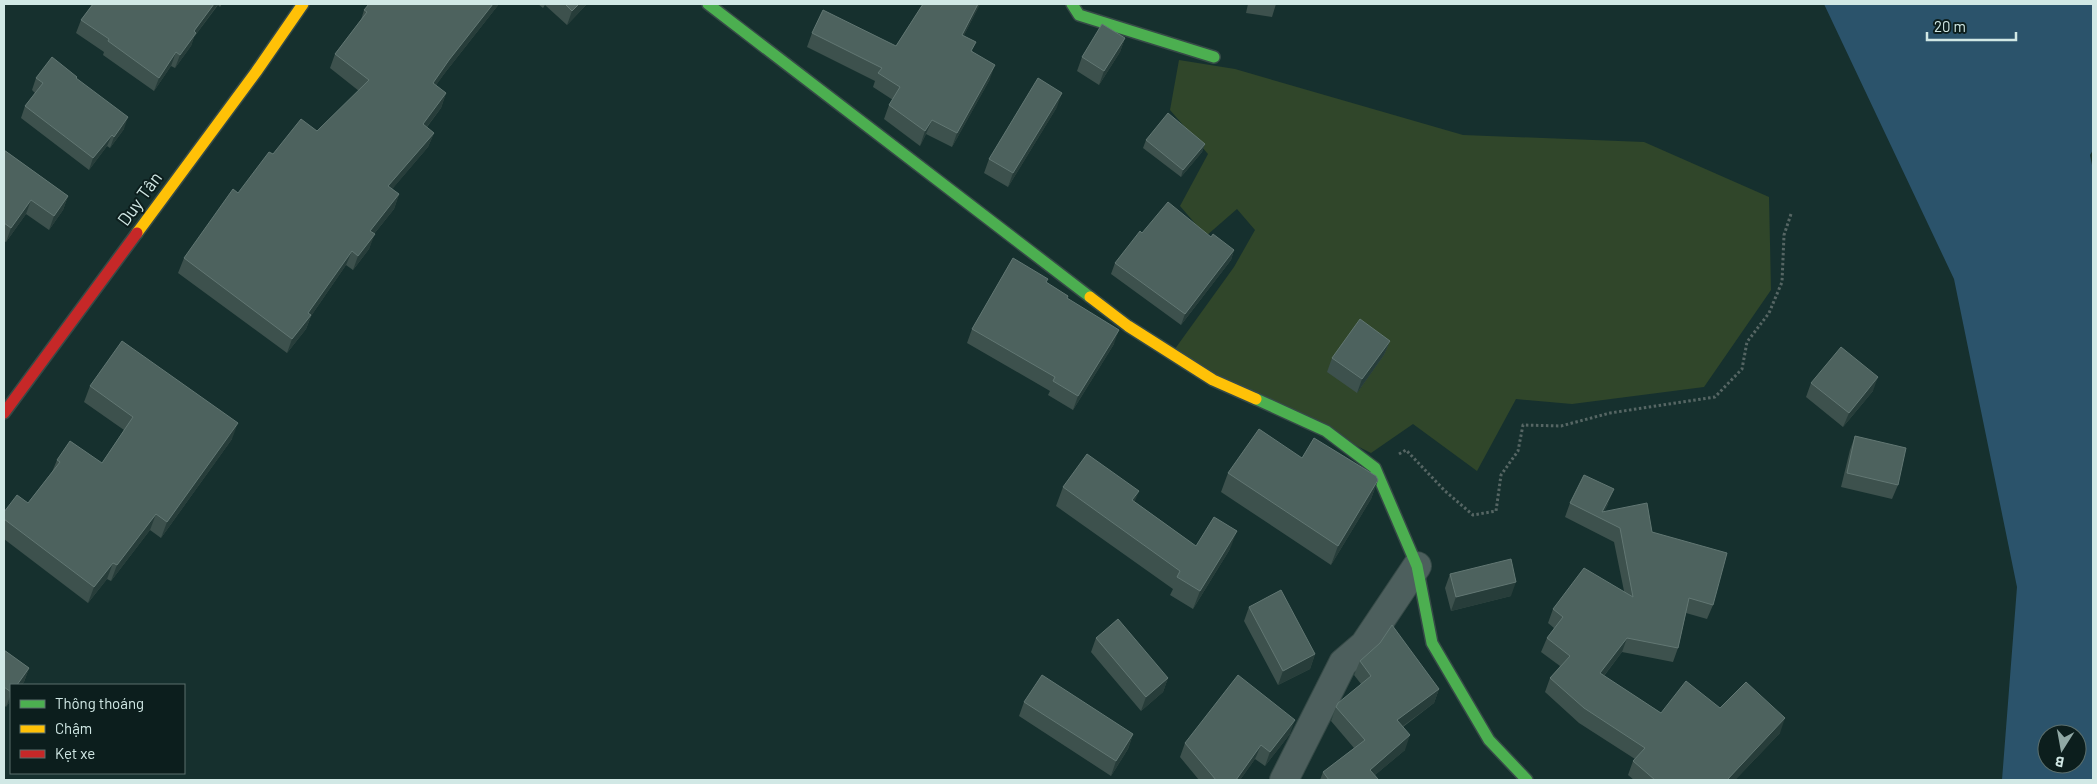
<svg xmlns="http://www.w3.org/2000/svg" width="2097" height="784" font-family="Barlow,sans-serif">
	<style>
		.green { fill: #30462a }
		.water { fill: #2b536b; fill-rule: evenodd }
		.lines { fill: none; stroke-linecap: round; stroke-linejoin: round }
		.street-casing { stroke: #364a47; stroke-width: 30 }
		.fast-casing { stroke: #364a47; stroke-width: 14 }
		.slow-casing { stroke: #364a47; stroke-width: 14 }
		.jam-casing { stroke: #364a47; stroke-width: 14 }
		.path { stroke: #566664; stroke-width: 3; stroke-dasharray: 2.5 2.5; stroke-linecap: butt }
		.street { stroke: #4d5f5d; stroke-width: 28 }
		.fast { stroke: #4caf50; stroke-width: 11 }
		.slow { stroke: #ffc107; stroke-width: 11 }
		.jam { stroke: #c62828; stroke-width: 11 }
		.wall { fill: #3d514d }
		.shaded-wall { fill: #273d3a }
		.building { fill: #4d625e; stroke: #627773 }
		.labels { text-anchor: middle; stroke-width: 4; stroke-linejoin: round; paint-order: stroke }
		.street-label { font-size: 18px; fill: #d1e8e5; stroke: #0c1e1d }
	</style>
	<rect width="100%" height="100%" fill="#16302e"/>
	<!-- green -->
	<path class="green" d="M1179 60 1235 69 1463 135 1644 142 1769 197 1771 290 1704 387 1572 404 1516 399 1477 471 1413 424 1371 453 1172 353 1234 267 1255 230 1237 209 1206 236 1180 206 1208 154 1170 110Z"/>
	<!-- water -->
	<path class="water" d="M1824 4H2093V150L2090 155 2093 170V780H2002L2017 587 1954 279ZM2047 734H2077V764H2047Z"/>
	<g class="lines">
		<!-- street casing -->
		<g class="street-casing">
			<path id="street" d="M1284 780 1343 663 1364 645 1417 566"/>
		</g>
		<!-- fast casing -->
		<g class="fast-casing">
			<path id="fast" d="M708 4 1090 297
				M1072 4 1079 15 1214 57
				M1256 399 1326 431 1375 468 1417 566 1432 643 1489 740 1527 780"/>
		</g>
		<!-- slow casing -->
		<g class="slow-casing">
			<path id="slow" d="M137 233 256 72 303 4
				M1090 297 1128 326 1213 380 1256 399"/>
		</g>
		<!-- jam casing -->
		<g class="jam-casing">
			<path id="jam" d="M4 413 137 233"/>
		</g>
		<!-- path -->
		<path class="path" d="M1399 454 1406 450 1445 491 1473 515 1496 511 1501 475 1518 451 1523 425 1561 426 1610 413 1715 397 1742 369 1747 342 1769 313 1782 282 1784 235 1791 214"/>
		<!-- street -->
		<use href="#street" class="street"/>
		<!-- fast -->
		<use href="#fast" class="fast"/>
		<!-- slow -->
		<use href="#slow" class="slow"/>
		<!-- jam -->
		<use href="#jam" class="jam"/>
	</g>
	<!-- wall -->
	<path class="wall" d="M93 4H222L220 7 218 5 194 37 191 46 175 68 171 66 154 91 103 55 104 52 76 33 81 20Z
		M369 4H499L444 74 436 85 446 93 441 108 427 127 434 133 428 147 392 189 399 194 394 209 374 234 369 249 353 270 346 265 311 316 306 329 287 353 178 273 184 258 238 193 273 154 317 131 359 91 330 68 335 54 361 20 364 10Z
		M538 4H587L567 25 545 5 543 8Z
		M923 4H980L964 35 973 52 990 79 952 147 926 134 920 146 884 119 889 105 893 100 873 87 875 81 807 47 812 33 896 46Z
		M1248 4H1276L1272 17 1246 13Z
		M1125 38 1120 52 1099 85 1077 71 1082 57Z
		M77 77 76 79 124 129 110 148 107 146 89 170 21 118 25 106 35 93 32 90 36 78Z
		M1057 107 1008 187 984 173 989 159Z
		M1146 140 1205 144 1202 152 1181 177 1143 148Z
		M4 150 68 196 63 210 49 230 26 214 6 242 4 241Z
		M1142 233 1211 237 1234 250 1231 260 1181 325 1111 274 1115 263Z
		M1047 283 1068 296 1067 299 1114 344 1073 410 1048 395 1050 391 967 343 972 329Z
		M1390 341 1384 355 1357 393 1327 372 1332 358Z
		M1811 383 1873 391 1843 427 1806 397Z
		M90 386 232 439 161 538 150 530 111 581 107 579 88 603 4 539V512L28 503 52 472 57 460 102 463 124 430 84 402Z
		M1855 436 1898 485 1892 499 1841 487 1850 450Z
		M1302 458 1378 480 1371 499 1331 565 1221 492 1228 473Z
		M1063 487 1135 502 1196 546 1230 549 1193 609 1170 595 1173 589 1056 506Z
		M1570 503 1608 504 1604 512 1652 532 1713 605 1707 619 1686 613 1678 648 1673 662 1622 652 1604 676 1661 713 1720 708 1780 733 1735 780H1634L1628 775 1633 761 1635 759 1579 723 1545 692 1550 678 1560 666 1541 652 1547 638 1554 628 1548 623 1553 609 1624 591 1614 542 1565 517Z
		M1450 574 1511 596 1451 611 1445 588Z
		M1249 607 1315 654 1310 669 1278 685 1244 621Z
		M1096 638 1168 678 1163 692 1141 711 1091 652Z
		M4 650 29 668 24 682 21 685H11V700L6 707 4 705Z
		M1360 661 1439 689 1434 703 1403 727 1405 750 1375 775 1377 780H1320L1323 772 1354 748 1331 721 1336 707 1361 684 1354 675Z
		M1024 702 1133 734 1128 749 1111 776 1019 716Z
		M1290 734 1265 766 1255 759 1240 780H1199L1180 757 1185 743Z"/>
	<!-- shaded-wall -->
	<path class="shaded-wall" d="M214 4H218L194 37 191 46 175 68 180 55 194 31Z
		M493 4H499L444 74 428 97 433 83 449 60Z
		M579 4H587L567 25 572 11Z
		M978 4H980L957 49 962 35Z
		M1125 38 1120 52 1099 85 1104 71Z
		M176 52 171 66 154 91 159 78Z
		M995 65 990 79 952 147 957 133Z
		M446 93 441 108 418 138 423 124Z
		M1062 93 1057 107 1008 187 1013 173Z
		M128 117 124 129 110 148 114 137Z
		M932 120 926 134 920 146 925 131Z
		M434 133 428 147 383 200 388 186Z
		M112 135 107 146 89 170 93 158Z
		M1205 144 1202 152 1181 177 1183 170Z
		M399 194 394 209 365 245 370 231Z
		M68 196 63 210 49 230 54 216Z
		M31 200 26 214 6 242 11 228Z
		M375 234 369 249 353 270 358 256Z
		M1234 250 1231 260 1181 325 1185 314Z
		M352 251 346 265 311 316 306 329 287 353 292 339 308 313Z
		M1119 330 1114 344 1073 410 1078 396Z
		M1390 341 1384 355 1357 393 1362 379Z
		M1878 377 1873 391 1843 427 1849 413Z
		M238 423 232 439 161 538 167 522Z
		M1378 480 1371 499 1331 565 1338 546Z
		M1614 489 1608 504 1601 518 1602 512Z
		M1139 491 1132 509V500Z
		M156 514 150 530 111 581 117 565Z
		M1237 531 1230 549 1193 609 1200 591Z
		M113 563 107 579 88 603 94 587Z
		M1516 582 1511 596 1451 611 1456 597Z
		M1627 638 1622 652 1595 687 1600 673Z
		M1315 654 1310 669 1278 685 1283 671Z
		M29 668 24 682 21 685H17Z
		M1168 678 1163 692 1141 711 1146 697Z
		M1439 689 1434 703 1392 734 1397 720Z
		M11 694V700L6 707Z
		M1785 718 1780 733 1735 780H1727Z
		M1295 720 1290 734 1265 766 1270 752Z
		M1133 734 1128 749 1111 776 1116 761Z
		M1410 735 1405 750 1369 780 1370 770Z
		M1261 745 1255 759 1240 780H1236Z"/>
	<!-- building -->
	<path class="building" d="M93 4H214L194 31 196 33 180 55 176 52 159 78 108 41 109 39 81 20Z
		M369 4H493L449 60 433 83 446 93 423 124 434 133 388 186 399 194 370 231 375 234 358 256 352 251 308 313 311 315 292 339 184 258 233 189 238 193 269 152 273 154 301 119 317 131 369 80 335 54 367 12 364 10Z
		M565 4H579L572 11Z
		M923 4H978L962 35 976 42 971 51 995 65 957 133 932 120 925 131 889 105 900 87 878 73 882 68 812 33 823 10 896 46Z
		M1102 24 1125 38 1104 71 1082 57Z
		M52 57 77 77 76 78 128 117 114 137 112 135 93 158 25 106 43 83 36 78Z
		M1038 78 1062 93 1013 173 989 159Z
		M1168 113 1205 144 1183 170 1146 140Z
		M4 150 68 196 54 216 31 200 11 228 4 223Z
		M1168 202 1211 237 1213 234 1234 250 1185 314 1115 263 1140 231 1142 233Z
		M1013 258 1048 279 1046 282 1068 296 1067 298 1119 330 1078 396 1053 381 1055 377 972 329Z
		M1360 319 1390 341 1362 379 1332 358Z
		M122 341 238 423 167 522 156 514 117 565 113 563 94 587 4 519V512L17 495 28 503 60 462 57 460 70 441 102 463 133 417 90 386Z
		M1841 347 1878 377 1849 413 1811 383Z
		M1259 429 1302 458 1314 438 1376 476 1378 480 1338 546 1228 473Z
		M1855 436 1906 448 1898 485 1847 473Z
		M1087 454 1139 491 1132 500 1196 546 1214 517 1237 531 1200 591 1177 577 1180 571 1063 487Z
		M1584 475 1614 489 1602 512 1647 503 1652 532 1727 553 1713 605 1689 598 1678 648 1627 638 1600 673 1661 713 1686 681 1720 708 1746 682 1785 718 1727 780H1655L1633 761 1645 748 1584 708 1550 678 1570 656 1547 638 1563 617 1553 609 1584 568 1633 597 1620 528 1570 503Z
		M1511 559 1516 582 1456 597 1450 574Z
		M1281 590 1315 654 1283 671 1249 607Z
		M1118 619 1168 678 1146 697 1096 638Z
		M1392 625 1439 689 1397 720 1410 735 1370 770 1378 779 1377 780H1329L1323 772 1365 740 1336 707 1338 703 1371 676 1360 661 1380 643Z
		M4 650 29 668 17 685H11V692L4 687Z
		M1042 675 1133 734 1116 761 1024 702Z
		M1238 675 1295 720 1270 752 1261 745 1236 780H1216L1185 743Z"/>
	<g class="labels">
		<!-- street labels -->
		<g class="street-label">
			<text transform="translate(140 199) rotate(-54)" y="6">Duy Tân</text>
		</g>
	</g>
	<!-- border -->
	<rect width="2097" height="784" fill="none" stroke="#d1e8e5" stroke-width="10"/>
	<!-- legend -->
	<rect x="10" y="684" width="175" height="90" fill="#0c1e1d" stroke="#5b6f6d"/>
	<rect x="20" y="700" width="25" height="8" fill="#4caf50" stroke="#5b6f6d"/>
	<text x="55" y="709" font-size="15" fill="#d1e8e5">Thông thoáng</text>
	<rect x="20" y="725" width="25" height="8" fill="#ffc107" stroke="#5b6f6d"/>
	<text x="55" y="734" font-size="15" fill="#d1e8e5">Chậm</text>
	<rect x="20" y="750" width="25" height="8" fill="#c62828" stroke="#5b6f6d"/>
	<text x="55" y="759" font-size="15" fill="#d1e8e5">Kẹt xe</text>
	<!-- north arrow -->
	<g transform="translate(2062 749) rotate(191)"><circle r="24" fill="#0c1e1d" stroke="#5b6f6d"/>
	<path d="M0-4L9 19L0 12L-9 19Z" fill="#90a8a5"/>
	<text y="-8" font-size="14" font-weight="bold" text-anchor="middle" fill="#d1e8e5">B</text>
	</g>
	<!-- scale -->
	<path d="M1927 32v8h89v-8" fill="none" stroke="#d1e8e5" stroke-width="2.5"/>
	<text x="1934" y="32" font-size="15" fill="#d1e8e5" stroke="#0c1e1d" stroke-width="4" paint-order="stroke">20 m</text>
</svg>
